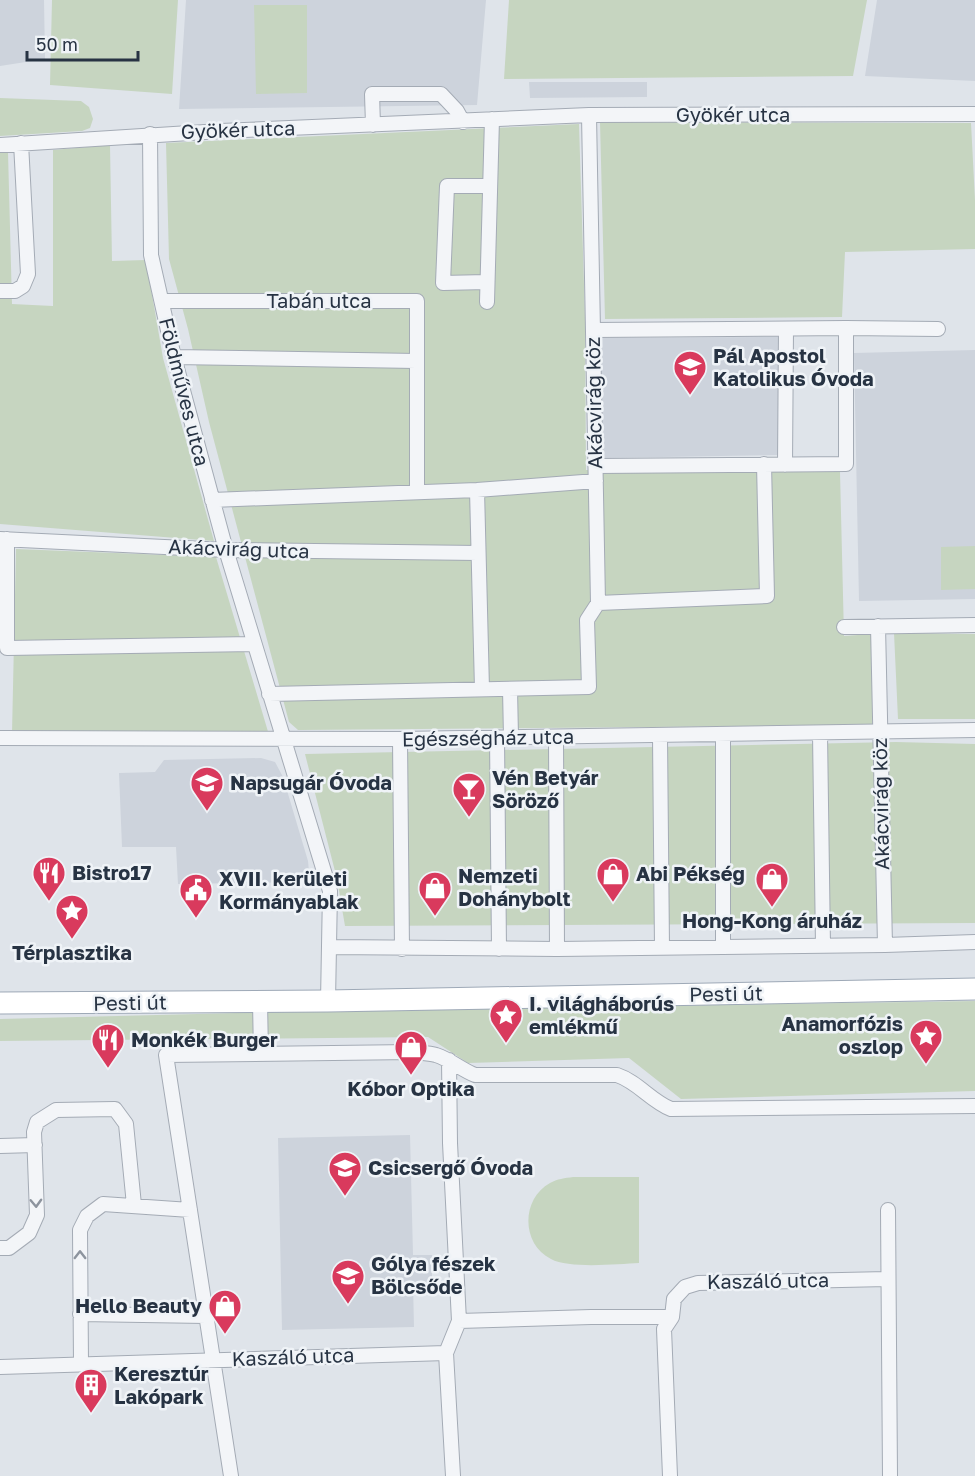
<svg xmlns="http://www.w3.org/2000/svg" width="975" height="1476" font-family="'Golos Text',sans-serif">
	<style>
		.built { fill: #cdd3dc }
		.green { fill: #c6d5c0 }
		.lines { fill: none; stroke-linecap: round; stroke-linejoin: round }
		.street-casing { stroke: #a4abb5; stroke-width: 16 }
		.primary-casing { stroke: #9ea9b7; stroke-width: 23 }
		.street { stroke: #f3f5f8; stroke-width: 14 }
		.primary { stroke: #fff; stroke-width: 21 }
		.oneway { stroke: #8d949e }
		.labels { text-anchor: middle; stroke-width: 5; stroke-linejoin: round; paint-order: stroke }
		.street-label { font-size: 20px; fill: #273343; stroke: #eff3f7 }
		.poi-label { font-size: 20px; font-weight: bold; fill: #273343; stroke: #eff3f7; text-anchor: start }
	</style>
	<rect width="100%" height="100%" fill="#dfe4ea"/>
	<!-- built -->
	<path class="built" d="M0 0H44L45 59 0 66Z
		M186 0H486L477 105 179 109Z
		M877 0H975V81L865 76Z
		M529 82H647V97L530 98Z
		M779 337 778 455 603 458 601 338Z
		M975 350V599L859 601 854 353Z
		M261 758 275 762 283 777 308 861 310 882 178 884 176 847H122L119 773 155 772 164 760Z
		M410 1135 413 1255H432V1283L413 1284 414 1327 282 1330 278 1138Z"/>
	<!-- green -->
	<path class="green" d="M52 0H178L172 94 50 85Z
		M509 0H867L853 76 504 79Z
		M254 5H307V93L256 94Z
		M0 98 81 101 89 107 93 119 90 128 82 131 0 136Z
		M600 122 971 123 975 200V249L845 252 842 317 605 319Z
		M579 124 585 317 586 470 840 472 844 636 872 634V725L298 730 289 722 209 422 188 329 169 259 166 143Z
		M110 145 112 261 146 260 163 358 214 541 0 524V152H8L12 304 53 306V150Z
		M975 546V589L941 590V547Z
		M16 549 216 557 269 735 12 733Z
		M894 633 975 634V719H898Z
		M896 742 975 744V923L345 926 337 879 305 754Z
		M975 1001V1091L681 1099 629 1058 468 1063 428 1037 0 1041V1019L271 1012Z
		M573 1177H639V1263C618 1264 569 1269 551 1259 521 1244 521 1199 550 1183 557 1179 565 1178 573 1177Z"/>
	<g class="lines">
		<!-- street casing -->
		<g class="street-casing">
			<path id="street" d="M373 125 372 94H441L457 111 463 122
				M150 134 151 255 174 357 226 550 330 891 328 1001
				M0 145 221 131 589 115 975 114
				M486 282 443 283 447 186H489
				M0 291H15L23 286 28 274 21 143
				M162 301H417V491
				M487 302 492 119
				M593 330 846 328 938 329
				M174 357 416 361
				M785 465 786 329
				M596 466 846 464V328
				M477 490 482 689
				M212 500 477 490 596 481
				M0 539 226 550 478 553
				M7 539V648L253 644
				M598 603 767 596 764 464
				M878 626 885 945
				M844 627 975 625
				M510 689 511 737
				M269 694 589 687 587 620 598 603 589 115
				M820 733 823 946
				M723 735V947
				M660 736 662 948
				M497 737 499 949
				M556 737 557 949
				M0 738 400 739 975 730
				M400 739 402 949
				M329 947 557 949 885 945 975 942
				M260 1002 261 1053
				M449 1060 450 1143 459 1321 446 1353 453 1476
				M0 1146 35 1145
				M888 1210 890 1476
				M0 1248H9L29 1233 37 1215 34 1132 37 1122 56 1110 115 1109 126 1124 134 1205
				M80 1314 206 1316
				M459 1321 591 1317H672
				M81 1363 80 1230 87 1216 103 1204 190 1210
				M0 1367 446 1353
				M231 1476 166 1055 412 1052C420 1053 429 1053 436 1055 451 1060 462 1070 475 1075H617C638 1082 651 1101 671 1109L975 1106
				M670 1476 664 1329 672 1317 674 1299 685 1287 698 1283 887 1279"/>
		</g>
		<!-- primary casing -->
		<g class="primary-casing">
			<path id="primary" d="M0 1003 328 1001 975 989"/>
		</g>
		<!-- street -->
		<use href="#street" class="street"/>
		<!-- primary -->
		<use href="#primary" class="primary"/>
	</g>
	<!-- one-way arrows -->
	<defs><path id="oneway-chevron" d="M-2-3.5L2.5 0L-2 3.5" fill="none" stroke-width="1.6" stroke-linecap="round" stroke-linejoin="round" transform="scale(1.5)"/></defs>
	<g class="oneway">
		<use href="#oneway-chevron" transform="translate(36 1203) rotate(88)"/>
		<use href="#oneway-chevron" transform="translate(80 1255) rotate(-90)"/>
	</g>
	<!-- icons -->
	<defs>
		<g id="school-pin" transform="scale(1.725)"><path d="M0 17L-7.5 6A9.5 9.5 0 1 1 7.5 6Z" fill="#d93a5d" stroke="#eff3f7"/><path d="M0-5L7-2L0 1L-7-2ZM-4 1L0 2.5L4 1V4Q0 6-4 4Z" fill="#fff"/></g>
		<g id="bar-pin" transform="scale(1.725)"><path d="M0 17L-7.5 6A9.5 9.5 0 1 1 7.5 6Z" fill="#d93a5d" stroke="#eff3f7"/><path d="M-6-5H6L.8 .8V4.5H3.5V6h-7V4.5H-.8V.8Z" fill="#fff"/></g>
		<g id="restaurant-pin" transform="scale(1.725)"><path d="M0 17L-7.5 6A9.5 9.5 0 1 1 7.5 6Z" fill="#d93a5d" stroke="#eff3f7"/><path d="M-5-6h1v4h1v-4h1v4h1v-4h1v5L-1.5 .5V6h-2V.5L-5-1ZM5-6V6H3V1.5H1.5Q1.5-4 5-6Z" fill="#fff"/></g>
		<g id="shop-pin" transform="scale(1.725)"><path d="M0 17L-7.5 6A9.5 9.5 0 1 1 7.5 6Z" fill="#d93a5d" stroke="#eff3f7"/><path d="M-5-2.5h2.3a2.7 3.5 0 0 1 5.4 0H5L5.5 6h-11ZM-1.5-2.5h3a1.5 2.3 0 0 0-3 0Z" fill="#fff"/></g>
		<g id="civic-pin" transform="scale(1.725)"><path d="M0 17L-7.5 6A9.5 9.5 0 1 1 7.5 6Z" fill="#d93a5d" stroke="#eff3f7"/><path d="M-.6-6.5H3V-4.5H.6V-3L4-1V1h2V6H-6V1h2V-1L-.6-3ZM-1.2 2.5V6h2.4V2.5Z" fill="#fff"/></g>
		<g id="sight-pin" transform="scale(1.725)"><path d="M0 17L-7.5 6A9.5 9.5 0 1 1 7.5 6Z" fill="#d93a5d" stroke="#eff3f7"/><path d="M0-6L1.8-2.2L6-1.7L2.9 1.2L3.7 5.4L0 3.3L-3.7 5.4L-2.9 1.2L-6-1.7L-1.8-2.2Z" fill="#fff"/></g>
		<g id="building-pin" transform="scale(1.725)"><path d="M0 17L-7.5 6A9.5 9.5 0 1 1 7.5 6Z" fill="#d93a5d" stroke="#eff3f7"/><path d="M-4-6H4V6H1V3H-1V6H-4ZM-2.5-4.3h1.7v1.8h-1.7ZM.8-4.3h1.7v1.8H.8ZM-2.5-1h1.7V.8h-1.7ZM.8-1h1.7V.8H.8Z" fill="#fff"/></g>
	</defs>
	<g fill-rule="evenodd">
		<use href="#school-pin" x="690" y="367"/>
		<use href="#school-pin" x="207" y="783"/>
		<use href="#bar-pin" x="469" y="789"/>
		<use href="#restaurant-pin" x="49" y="873"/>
		<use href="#shop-pin" x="613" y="874"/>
		<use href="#shop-pin" x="772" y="879"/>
		<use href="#shop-pin" x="435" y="888"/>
		<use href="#civic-pin" x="196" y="890"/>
		<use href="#sight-pin" x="72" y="911"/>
		<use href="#sight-pin" x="506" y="1015"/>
		<use href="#sight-pin" x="926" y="1036"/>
		<use href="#restaurant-pin" x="108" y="1040"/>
		<use href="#shop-pin" x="411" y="1047"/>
		<use href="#school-pin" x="345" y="1168"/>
		<use href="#school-pin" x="348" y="1276"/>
		<use href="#shop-pin" x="225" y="1306"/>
		<use href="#building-pin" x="91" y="1385"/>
	</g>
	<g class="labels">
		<!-- street labels -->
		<g class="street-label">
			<text x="733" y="122">Gyökér utca</text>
			<text transform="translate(238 130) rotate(-2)" y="7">Gyökér utca</text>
			<text x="319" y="308">Tabán utca</text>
			<text transform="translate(184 392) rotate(76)" y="7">Földműves utca</text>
			<text transform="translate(594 403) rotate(-91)" y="7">Akácvirág köz</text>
			<text transform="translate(239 549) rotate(2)" y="7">Akácvirág utca</text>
			<text transform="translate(488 738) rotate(-1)" y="7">Egészségház utca</text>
			<text transform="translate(881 804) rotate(-91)" y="7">Akácvirág köz</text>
			<text transform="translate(726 994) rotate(-1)" y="7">Pesti út</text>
			<text transform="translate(130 1003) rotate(-1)" y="7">Pesti út</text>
			<text transform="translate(768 1281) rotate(-1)" y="7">Kaszáló utca</text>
			<text transform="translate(293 1357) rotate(-2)" y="7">Kaszáló utca</text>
		</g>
		<!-- poi labels -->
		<g class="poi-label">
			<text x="713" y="363">Pál Apostol<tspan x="713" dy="23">Katolikus Óvoda</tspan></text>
			<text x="492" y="785">Vén Betyár<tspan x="492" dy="23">Söröző</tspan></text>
			<text x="230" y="790">Napsugár Óvoda</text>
			<text x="72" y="880">Bistro17</text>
			<text x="636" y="881">Abi Pékség</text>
			<text x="458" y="883">Nemzeti<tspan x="458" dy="23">Dohánybolt</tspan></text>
			<text x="219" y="886">XVII. kerületi<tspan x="219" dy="23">Kormányablak</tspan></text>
			<text x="772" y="928" text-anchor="middle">Hong-Kong áruház</text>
			<text x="72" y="960" text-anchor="middle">Térplasztika</text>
			<text x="529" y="1011">I. világháborús<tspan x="529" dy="23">emlékmű</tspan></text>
			<text x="903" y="1031" text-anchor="end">Anamorfózis<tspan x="903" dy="23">oszlop</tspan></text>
			<text x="131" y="1047">Monkék Burger</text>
			<text x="411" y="1096" text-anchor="middle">Kóbor Optika</text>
			<text x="368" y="1175">Csicsergő Óvoda</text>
			<text x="371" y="1271">Gólya fészek<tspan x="371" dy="23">Bölcsőde</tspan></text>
			<text x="202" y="1313" text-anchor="end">Hello Beauty</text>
			<text x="114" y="1381">Keresztúr<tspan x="114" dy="23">Lakópark</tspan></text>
		</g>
	</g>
	<!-- scale -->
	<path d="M27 51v9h111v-9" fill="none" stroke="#273343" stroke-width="3"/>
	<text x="36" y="51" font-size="18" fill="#273343" stroke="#eff3f7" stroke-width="4.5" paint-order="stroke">50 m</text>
</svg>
